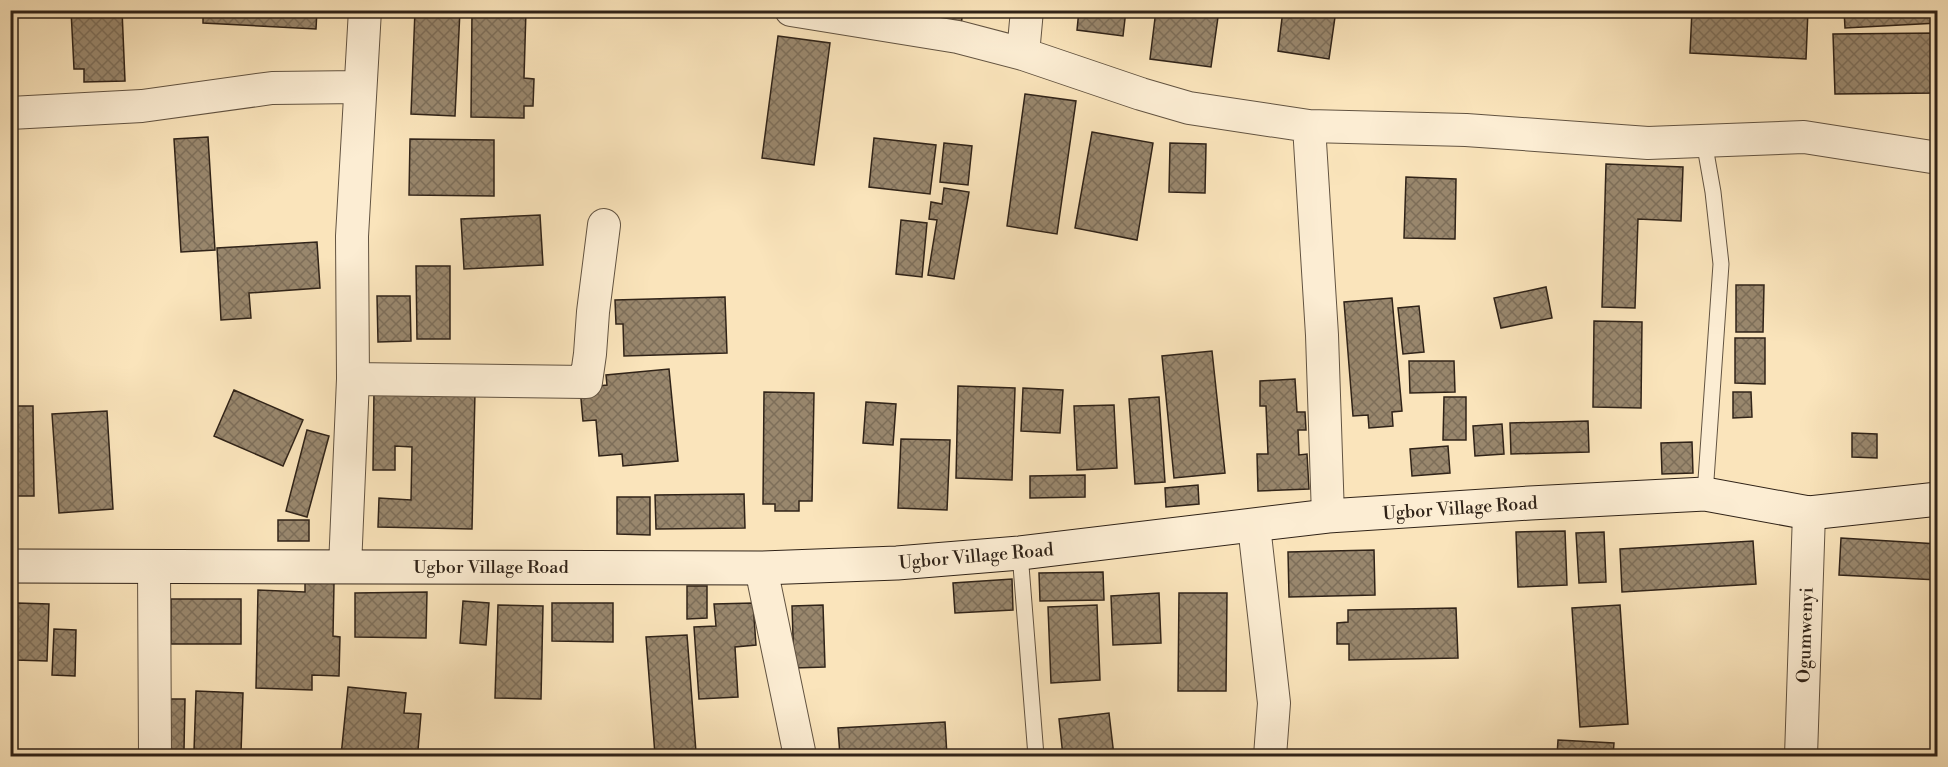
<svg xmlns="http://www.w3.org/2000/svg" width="1948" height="767" font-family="'Libre Bodoni',serif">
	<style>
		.building { fill: url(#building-cross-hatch); stroke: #302318; stroke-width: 1.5 }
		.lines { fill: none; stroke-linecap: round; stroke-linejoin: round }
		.lane-casing { stroke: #625341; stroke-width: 17 }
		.street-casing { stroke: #625341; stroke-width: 34 }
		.secondary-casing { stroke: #302318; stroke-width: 35 }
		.lane { stroke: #fcedd3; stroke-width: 15 }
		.street { stroke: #fcedd3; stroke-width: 32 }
		.secondary { stroke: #fcedd3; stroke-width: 33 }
		.labels { text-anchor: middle; stroke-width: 5; stroke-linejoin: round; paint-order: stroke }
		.street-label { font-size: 18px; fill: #302318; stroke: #fcedd3 }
	</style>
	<defs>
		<pattern id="building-cross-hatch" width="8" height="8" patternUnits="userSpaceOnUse" patternTransform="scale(1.5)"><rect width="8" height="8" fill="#99876d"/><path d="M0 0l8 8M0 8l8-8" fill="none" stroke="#7d6e59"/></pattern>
	</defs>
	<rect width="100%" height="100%" fill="#fae4bb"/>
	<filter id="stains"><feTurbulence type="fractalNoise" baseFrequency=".00333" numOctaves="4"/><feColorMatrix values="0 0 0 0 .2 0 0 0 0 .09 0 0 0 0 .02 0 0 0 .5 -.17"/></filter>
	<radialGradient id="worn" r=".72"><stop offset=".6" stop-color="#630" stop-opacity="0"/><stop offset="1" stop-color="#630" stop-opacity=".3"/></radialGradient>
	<!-- building -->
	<path class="building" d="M71 10H122L125 81 84 82V69H74Z
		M203 10H317L316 29 203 23Z
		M415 10H460L455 116 411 114Z
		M472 10H526L524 78 534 79 533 106H524V118L471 117Z
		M924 10H972V12L963 11 961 25 934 21 935 12Z
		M1079 10H1126L1123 36 1077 30Z
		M1156 10H1219L1211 67 1150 59Z
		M1283 10H1336L1329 59 1278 51Z
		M1692 10H1808L1806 59 1690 53Z
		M1844 10H1938V23L1845 28Z
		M1938 33V93L1835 94 1833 34Z
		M778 36 830 43 814 165 762 158Z
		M1025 94 1076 101 1057 234 1007 226Z
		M1092 132 1153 143 1137 240 1075 228Z
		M208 137 215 250 181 252 174 139Z
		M874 138 936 145 930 194 869 187Z
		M410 139 494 140V196L409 195Z
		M944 143 972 146 968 185 940 182Z
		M1170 143 1206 144 1205 193 1169 192Z
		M1606 164 1683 167 1681 221 1638 219 1635 308 1602 307Z
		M1406 177 1456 179 1455 239 1404 238Z
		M944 188 969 192 954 279 928 275 937 220 929 219 931 202 942 204Z
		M540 215 543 265 464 269 461 219Z
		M901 220 927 223 922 277 896 274Z
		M317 242 320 288 249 293 251 318 221 320 217 248Z
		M416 266H450V339H417Z
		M1736 285H1764L1763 332H1736Z
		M1546 287 1552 318 1501 328 1494 298Z
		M377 296H410L411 341 378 342Z
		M725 297 727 353 624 356 623 324H616L615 300Z
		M1392 298 1402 411 1392 412 1393 426 1369 428 1368 415 1353 416 1344 302Z
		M1419 306 1424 352 1403 354 1398 308Z
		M1594 321 1642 322 1641 408 1593 407Z
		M1735 338H1765V384L1735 383Z
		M1212 351 1225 473 1174 478 1162 356Z
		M1409 361H1454L1455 392 1410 393Z
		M669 369 678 461 623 466 622 454 599 456 596 420 583 421 580 388 607 385 606 375Z
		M1295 379 1297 412H1305L1306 430H1298L1299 455 1307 454 1309 489 1258 491 1257 454H1268L1266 406H1260V381Z
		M958 386 1015 388 1012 480 956 478Z
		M1023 388 1063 390 1060 433 1021 431Z
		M374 389 475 391 472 529 378 527 379 498 411 500 412 447 395 446V470H373Z
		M234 390 303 420 283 466 214 436Z
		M764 392 814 393 812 501H799V511H775V504H763Z
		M1733 392H1751L1752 417 1733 418Z
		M1159 397 1165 482 1135 484 1129 399Z
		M1444 397H1466V440H1443Z
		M866 402 896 404 893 445 863 443Z
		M1114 405 1117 468 1077 470 1074 406Z
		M10 406H33L34 496H10Z
		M107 411 113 509 59 513 52 414Z
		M1588 421 1589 452 1511 454 1510 423Z
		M1502 424 1504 454 1475 456 1473 426Z
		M307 430 329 436 307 517 286 511Z
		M1852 433 1877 434V458L1852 457Z
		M901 439 950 440 947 510 898 508Z
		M1692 442 1693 473 1662 474 1661 443Z
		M1448 446 1450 473 1412 476 1410 449Z
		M1085 475V497L1030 498V476Z
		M1198 485 1199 504 1166 507 1165 488Z
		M744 494 745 528 656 529 655 495Z
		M617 497H650V535L617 534Z
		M278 520H309V541H278Z
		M1565 531 1567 585 1518 587 1516 532Z
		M1604 532 1606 582 1579 583 1576 533Z
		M1841 538 1938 544V580L1839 575Z
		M1753 541 1756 584 1622 592 1620 549Z
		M1374 550 1375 595 1289 597 1288 552Z
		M1103 572 1104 600 1040 601 1039 573Z
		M1012 579 1013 610 955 613 953 583Z
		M305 582 334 583 333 636 340 637 339 676 312 675V690L256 688 258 590 305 592Z
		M687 586H707V618L687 619Z
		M427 592 426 638 355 637V593Z
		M1159 593 1161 643 1113 645 1111 596Z
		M1179 593H1227L1226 691H1178Z
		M171 599H241V644H171Z
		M463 601 489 603 486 645 460 643Z
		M17 603 49 604 47 661 15 660Z
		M552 603H613V642L552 641Z
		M753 603 756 645 735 647 738 697 699 699 694 627 716 626 714 604Z
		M498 605 543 606 541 699 495 698Z
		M823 605 825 667 794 668 792 606Z
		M1097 605 1100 680 1051 683 1048 607Z
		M1620 605 1628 724 1580 727 1572 608Z
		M1456 608 1458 658 1349 660V644H1337V623L1348 622V610Z
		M54 629 76 630 75 676 52 675Z
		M687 635 696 752 655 755 646 637Z
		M348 687 406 693 404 713 421 714 418 750 401 749V756H341Z
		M196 691 243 693 241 753 194 751Z
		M164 699H185L184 750H163Z
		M1109 713 1114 756H1063L1059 719Z
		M945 722 947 756H840L838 728Z
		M1558 740 1614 743 1613 756H1557Z
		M1433 750 1434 756H1383L1382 754Z
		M1482 751 1534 755V756H1482Z"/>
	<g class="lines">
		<!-- lane casing -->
		<g class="lane-casing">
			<path id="lane" d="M1704 141 1713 192 1721 264 1705 494
				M1020 553 1036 756"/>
		</g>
		<!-- street casing -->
		<g class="street-casing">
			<path id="street" d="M791 10 958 37 1023 54 1141 94 1189 108 1309 126 1466 130 1648 143 1804 137 1938 158
				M1023 54 1027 10
				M10 113 142 106 272 88 360 87
				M1309 126 1322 335 1328 516
				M353 379 586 382 590 354 593 312 604 225
				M1254 526 1274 703 1270 756
				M154 566 155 756
				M345 567 353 379 352 236 365 10
				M761 568 800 756
				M1801 756 1809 513"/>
		</g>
		<!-- secondary casing -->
		<g class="secondary-casing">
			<path id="secondary" d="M10 566 761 568 897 563 1020 553 1328 516 1530 503 1705 494 1809 513 1938 499"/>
		</g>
		<!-- lane -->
		<use href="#lane" class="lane"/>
		<!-- street -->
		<use href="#street" class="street"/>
		<!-- secondary -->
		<use href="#secondary" class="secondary"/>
	</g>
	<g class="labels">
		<!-- street labels -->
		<g class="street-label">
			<text transform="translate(1460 508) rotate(-4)" y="6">Ugbor Village Road</text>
			<text transform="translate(976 556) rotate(-5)" y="6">Ugbor Village Road</text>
			<text x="491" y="573">Ugbor Village Road</text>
			<text transform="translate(1805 635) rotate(-88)" y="6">Ogumwenyi</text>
		</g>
	</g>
	<!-- margin -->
	<rect width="1948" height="767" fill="none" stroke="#fae4bb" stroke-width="36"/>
	<rect x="12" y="12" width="1924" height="743" fill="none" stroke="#302318" stroke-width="3"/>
	<rect x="18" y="18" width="1912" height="731" fill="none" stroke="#302318" stroke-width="1.5"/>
	<rect width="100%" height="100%" filter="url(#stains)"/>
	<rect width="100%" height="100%" fill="url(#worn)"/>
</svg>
